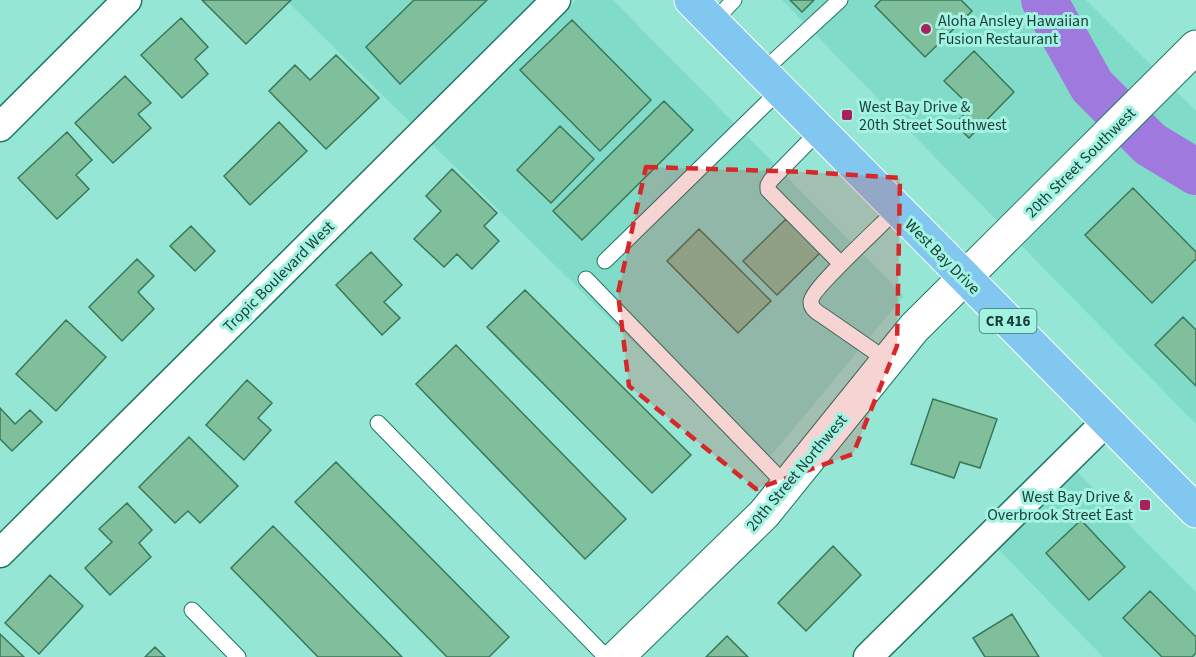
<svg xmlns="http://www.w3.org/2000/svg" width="1196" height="657" font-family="'Source Sans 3',sans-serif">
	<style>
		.built { fill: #80dbc9 }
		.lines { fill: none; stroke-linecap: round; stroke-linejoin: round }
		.river { stroke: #9f79dd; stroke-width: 46 }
		.building { fill: #7fbf9c; stroke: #397858; stroke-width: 1.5 }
		.service-casing { stroke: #1e7567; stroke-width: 17 }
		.minor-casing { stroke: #1e7567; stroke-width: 31 }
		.tertiary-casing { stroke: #1e7567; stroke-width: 35 }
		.primary-casing { stroke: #fff; stroke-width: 35 }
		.service { stroke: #fff; stroke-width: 15 }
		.minor { stroke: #fff; stroke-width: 28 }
		.tertiary { stroke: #fff; stroke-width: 33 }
		.primary { stroke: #82c7ef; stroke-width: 33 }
		.marked { fill: #d62828; fill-opacity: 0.2; stroke: #d62828; stroke-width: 4.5; stroke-dasharray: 12 8; stroke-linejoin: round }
		.poi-dot { fill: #ab1f5e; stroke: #a2f3e2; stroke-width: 2 }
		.labels { text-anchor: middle; stroke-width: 6; stroke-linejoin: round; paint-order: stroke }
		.shield { fill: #a2f3e2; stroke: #44746a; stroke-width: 1.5 }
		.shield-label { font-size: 15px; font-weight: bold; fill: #1b3d37 }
		.poi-label { font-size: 16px; fill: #1b3d37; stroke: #a2f3e2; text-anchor: start }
		.street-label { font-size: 16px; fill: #1b3d37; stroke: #a2f3e2 }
	</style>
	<rect width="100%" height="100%" fill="#95e6d5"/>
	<!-- built -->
	<path class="built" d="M286 0H537L412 124Z
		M576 0H613L904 296 761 468 431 143Z
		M782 0H1086L1155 69 1000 224Z
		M1174 89 1196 111V424L1019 243Z
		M1076 471 1196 592V657H1103L997 548Z"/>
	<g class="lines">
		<!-- river -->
		<path class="river" d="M1044 0 1092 86 1150 144 1196 172"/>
	</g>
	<!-- building -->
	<path class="building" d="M202 0H291L246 44Z
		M414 0H487L400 84 366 47Z
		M790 0H814L802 12Z
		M881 0H961L972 11 925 57 875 6Z
		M181 18 208 47 195 59 208 74 182 98 141 55Z
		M572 20 651 100 600 151 520 70Z
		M974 51 1014 92 969 138 955 124 971 107 944 81Z
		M336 55 379 98 326 149 269 91 295 65 310 80Z
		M125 76 151 103 138 114 151 128 113 163 75 123Z
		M664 101 693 130 582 240 553 211Z
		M279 122 307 151 250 205 224 176Z
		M560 126 594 159 551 203 517 170Z
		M67 132 92 160 76 175 89 189 57 219 18 178Z
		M452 169 497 213 484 226 499 241 472 269 457 254 444 267 414 239 441 211 426 196Z
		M1133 188 1196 252V259L1152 303 1085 235Z
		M786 219 820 253 777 295 743 261Z
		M191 226 215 251 195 271 170 246Z
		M699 229 771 301 738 333 667 261Z
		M371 252 402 285 384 302 400 318 382 335 336 285Z
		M137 259 154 276 138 292 154 309 122 341 89 307Z
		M525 290 691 455 652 493 487 327Z
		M1183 317 1196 330V386L1155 345Z
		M66 320 106 357 56 411 16 374Z
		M456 345 626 519 585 559 416 384Z
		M247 380 272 403 258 418 271 430 244 460 206 425Z
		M933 399 997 419 980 468 960 462 954 478 911 464Z
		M0 408 15 424 30 410 42 422 12 451 0 439Z
		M189 437 238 486 200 523 188 511 175 523 139 487Z
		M336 462 509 637 489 657H447L295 502Z
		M127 503 152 530 139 543 151 557 110 595 85 568 112 542 99 529Z
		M1081 520 1125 567 1089 600 1046 553Z
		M273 526 300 553 402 657H318L283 621 231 568Z
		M833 546 861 575 806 631 778 603Z
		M50 575 83 606 39 654 5 623Z
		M1150 591 1196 637V653L1192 657H1162L1123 618Z
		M1012 614 1039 657H985L973 638Z
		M0 634 24 657H0Z
		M727 636 748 657H706Z
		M155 647 165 657H145Z"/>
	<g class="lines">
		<!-- service casing -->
		<g class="service-casing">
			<path id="service" d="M713 22 734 0
				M762 72 840 0
				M819 131 771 180 768 185V190L841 264
				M605 261 780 90
				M586 279 787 486
				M888 361 823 316C818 313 811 309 811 302 810 290 885 222 897 209
				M378 423 606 657
				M192 610 238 657"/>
		</g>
		<!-- minor casing -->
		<g class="minor-casing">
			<path id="minor" d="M0 127 127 0
				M0 553 556 0
				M868 657 1107 421"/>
		</g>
		<!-- tertiary casing -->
		<g class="tertiary-casing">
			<path id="tertiary" d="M617 657 764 514 914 328 1196 47"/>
		</g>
		<!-- primary casing -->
		<g class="primary-casing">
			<path id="primary" d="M691 0 1196 511"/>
		</g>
		<!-- service -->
		<use href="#service" class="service"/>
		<!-- minor -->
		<use href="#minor" class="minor"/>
		<!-- tertiary -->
		<use href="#tertiary" class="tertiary"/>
		<!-- primary -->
		<use href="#primary" class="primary"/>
	</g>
	<!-- marked area -->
	<path class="marked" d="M646 167 808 172 900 178 897 346 853 454 756 489 629 386 618 293Z"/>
	<!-- markers -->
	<g class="poi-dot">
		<circle cx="926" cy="29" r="6"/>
		<rect x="841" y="109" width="12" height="12" rx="3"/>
		<rect x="1139" y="499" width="12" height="12" rx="3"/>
	</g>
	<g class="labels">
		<!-- shield labels -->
		<rect class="shield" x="979.5" y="309" width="57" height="24" rx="4.5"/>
		<g class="shield-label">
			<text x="1008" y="326">CR 416</text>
		</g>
		<!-- poi labels -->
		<g class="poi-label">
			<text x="938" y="26">Aloha Ansley Hawaiian<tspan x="938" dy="18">Fusion Restaurant</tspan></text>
			<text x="859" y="112">West Bay Drive &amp;<tspan x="859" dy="18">20th Street Southwest</tspan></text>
			<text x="1133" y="502" text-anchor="end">West Bay Drive &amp;<tspan x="1133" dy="18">Overbrook Street East</tspan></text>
		</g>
		<!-- street labels -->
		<g class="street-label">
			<text transform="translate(1080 162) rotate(-45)" y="6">20th Street Southwest</text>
			<text transform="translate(943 256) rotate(45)" y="6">West Bay Drive</text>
			<text transform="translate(278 276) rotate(-45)" y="6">Tropic Boulevard West</text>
			<text transform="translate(796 472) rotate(-50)" y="6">20th Street Northwest</text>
		</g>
	</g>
</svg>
